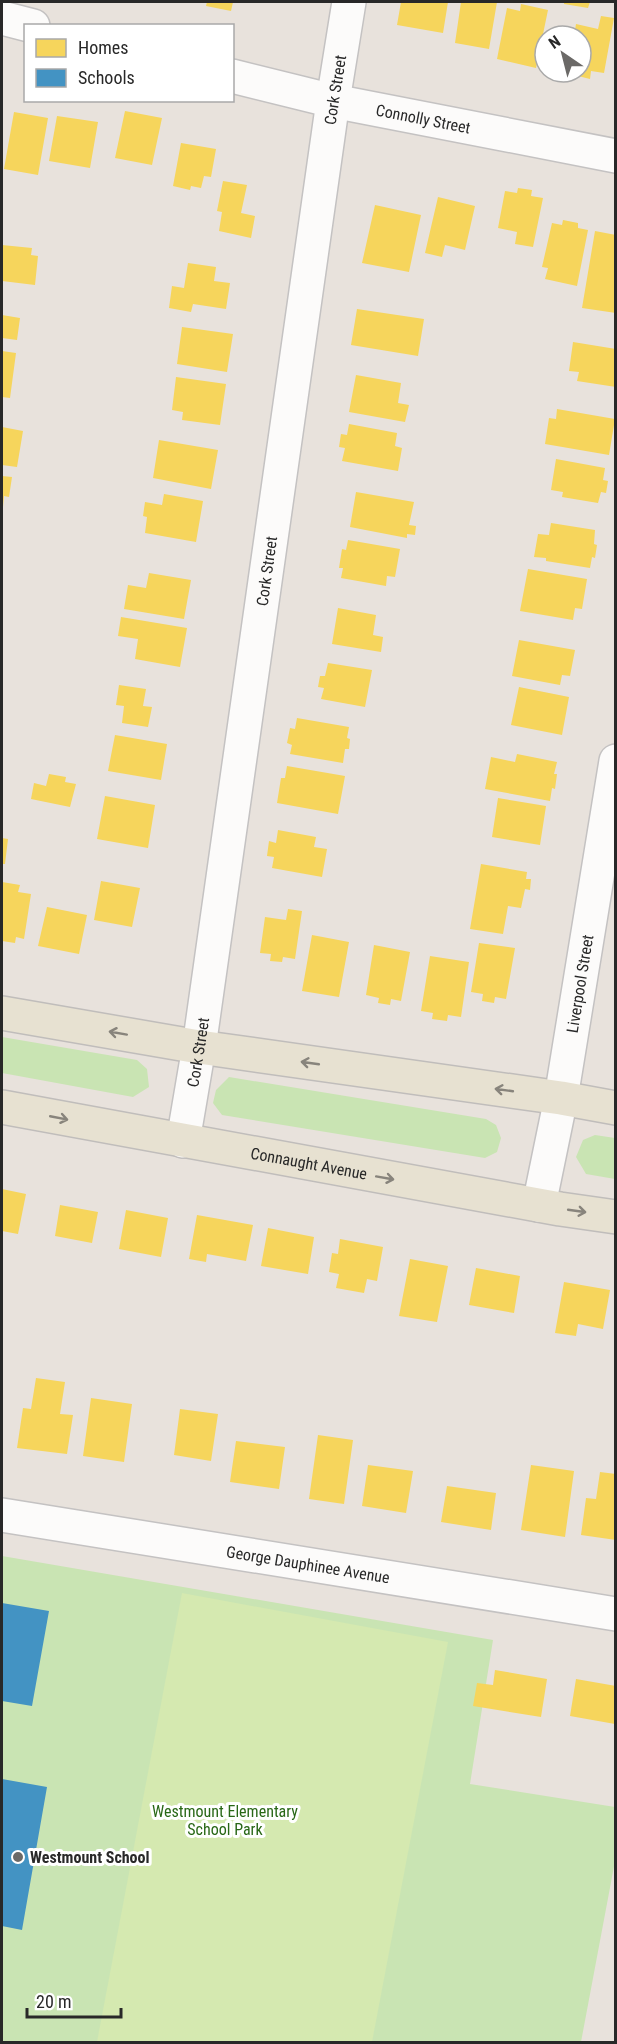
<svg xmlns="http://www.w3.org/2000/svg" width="617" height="2044" font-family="'Roboto Condensed',sans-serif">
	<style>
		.green { fill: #c9e4b3 }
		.pitch { fill: #d5e9b0 }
		.homes { fill: #f6d55c }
		.schools { fill: #4393c3 }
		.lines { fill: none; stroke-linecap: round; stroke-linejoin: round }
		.minor-casing { stroke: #c4c2c2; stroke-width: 36 }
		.major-casing { stroke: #c0bdbb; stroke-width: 36 }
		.minor { stroke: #fcfbfa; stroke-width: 33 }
		.major { stroke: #e7e1d1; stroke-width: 33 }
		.oneway { stroke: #88847c }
		.poi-dot { fill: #6b6967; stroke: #fff; stroke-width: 2 }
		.labels { text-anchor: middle; stroke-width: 6; stroke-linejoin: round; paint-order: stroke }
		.street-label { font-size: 16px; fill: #282828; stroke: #fff }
		.park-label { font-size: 16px; fill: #286716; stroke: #fff }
		.poi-label { font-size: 16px; font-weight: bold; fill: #282828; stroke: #fff; text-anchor: start }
	</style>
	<rect width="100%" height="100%" fill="#e8e2dc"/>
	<!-- green -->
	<path class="green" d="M2 1037 137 1060 147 1069 149 1087 133 1097 2 1073Z
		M229 1077 486 1119 496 1125 501 1138 497 1152 485 1158 222 1115 213 1103 216 1090Z
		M595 1135 615 1138V1179L586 1174 576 1157 583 1140Z
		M2 1556 493 1640 470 1784 615 1807V1861L581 2042H2Z"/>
	<!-- pitch -->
	<path class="pitch" d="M182 1593 448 1642 372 2042H97Z"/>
	<!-- homes -->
	<path class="homes" d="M207 2H233L231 11 206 6Z
		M401 2H448L443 33 397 25Z
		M461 2H497L489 49 455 43Z
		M564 2H590L588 8 564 4Z
		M521 4 548 10 536 68 497 59 507 8 520 11Z
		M601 16 614 18 604 73 591 71 590 79 578 76V72H581V36H574L576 24 598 29Z
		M125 111 162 118 152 165 115 158Z
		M14 112 48 118 38 175 4 169Z
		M57 116 98 122 90 168 49 161Z
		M181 143 216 149 211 177 204 176 201 188 191 186 190 190 173 186Z
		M223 181 247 185 241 213 255 216 251 238 219 231 222 212 217 211Z
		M518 188 532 190 531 196 543 198 533 247 515 244 517 232 498 228 505 191 517 193Z
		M438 197 475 206 465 250 445 245 442 257 425 253Z
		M375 205 421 215 409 272 362 263Z
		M563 220 578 223V228L588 230 577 286 545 279 548 268 542 267 552 223 562 225Z
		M595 231 616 235V313L582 308Z
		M2 245 32 248 31 255 38 256 35 285 2 281Z
		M188 263 216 267 214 281 230 283 226 309 193 304 191 312 169 308 172 286 184 288Z
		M357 309 424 319 418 356 351 345Z
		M2 315 20 318 17 340 2 338Z
		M182 327 233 334 227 372 177 364Z
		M573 342 616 349V387L577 381 579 372 569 371Z
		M2 351 16 353 10 398 2 397Z
		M356 375 401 383 398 403 409 405 405 422 349 412Z
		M176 377 226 384 220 425 182 420 183 412 172 410Z
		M557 409 615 419 609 455 545 444 549 418 556 419Z
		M349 424 397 433 395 446 402 448 398 471 342 461 345 448 339 447 341 434 347 435Z
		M2 427 23 431 17 467 2 465Z
		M159 440 218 450 211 489 153 478Z
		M556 459 605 468 603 480 608 481 606 493 601 492 598 503 562 497 563 492 551 490Z
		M2 476 12 477 9 497 4 496 3 507Z
		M356 492 414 502 409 525 416 526 415 535 407 534V538L350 527Z
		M164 494 203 501 196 542 145 533 147 517 143 516 145 502 162 505Z
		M551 523 595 530 594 544 597 545 595 558 592 557 590 568 546 561V558L534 557 538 534 549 535Z
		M348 540 400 549 395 577 387 576 386 586 341 578 343 568H339L342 549 346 550Z
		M528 569 587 579 582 609 575 608 573 620 520 611Z
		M149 573 191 580 184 619 124 609 128 585 146 588Z
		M338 608 376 615 373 635 383 637 381 652 332 644Z
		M121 617 187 628 180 667 135 659 138 639 118 636Z
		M519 640 575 650 570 676 562 675 560 685 512 676Z
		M328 663 372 670 365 707 321 699 324 688 318 687 320 676H325Z
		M119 685 146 689 143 706 152 707 148 727 122 723 124 706 116 705Z
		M519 687 569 697 562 735 511 725Z
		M297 718 349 727 347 738 350 739 349 749H345L343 763 290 754 292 745 287 743 290 728 295 729Z
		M115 735 167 744 161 780 108 771Z
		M517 754 557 762 554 774H557L555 789 552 788 550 801 485 789 491 757 515 762Z
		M287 766 345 776 338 814 277 803 281 778H285Z
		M49 774 66 777 65 782 76 784 70 807 31 799 34 783 46 786Z
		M105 796 155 805 148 848 97 839Z
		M498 798 546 806 540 845 492 837Z
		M278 830 316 837 314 847 327 849 322 877 272 868 274 857 267 856 269 841 276 843Z
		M2 838 8 839 5 864H2Z
		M481 864 527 872 526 879H531L530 890 525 889 521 908 508 906 503 934 470 929Z
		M101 881 140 888 132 927 94 920Z
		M2 882 20 885 18 892 31 894 24 939 16 937 15 943 2 941Z
		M47 907 87 915 79 954 38 946Z
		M288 909 302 911 295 959 283 957 282 962 270 961 271 954 260 953 265 917 286 920Z
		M312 935 349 942 339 997 302 991Z
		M479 943 515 948 506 999 495 997 494 1003 482 1001 483 994 471 992Z
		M374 945 410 952 401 1001 391 999 390 1005 378 1003 379 998 366 995Z
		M430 956 469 962 461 1017 448 1015 447 1021 432 1019 433 1013 421 1011Z
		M2 1189 26 1194 18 1234 2 1231Z
		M60 1205 98 1212 92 1243 55 1236Z
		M126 1210 168 1218 161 1257 119 1249Z
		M197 1215 253 1225 246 1261 207 1254 206 1262 189 1259Z
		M268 1228 314 1237 308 1274 261 1266Z
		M340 1239 383 1247 377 1281 367 1279 364 1293 336 1288 339 1274 329 1272 332 1253 338 1254Z
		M410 1259 448 1266 437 1322 399 1316Z
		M476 1268 520 1276 514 1313 469 1305Z
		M564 1282 610 1290 603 1329 578 1324 576 1336 555 1333Z
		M36 1378 65 1382 60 1414 73 1415 67 1454 17 1448 23 1408 31 1409Z
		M91 1398 132 1404 124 1462 83 1456Z
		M180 1409 218 1414 211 1461 174 1455Z
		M318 1435 353 1440 344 1504 309 1499Z
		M236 1441 285 1447 279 1489 230 1482Z
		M368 1465 413 1471 406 1513 362 1506Z
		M531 1465 574 1471 565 1537 521 1530Z
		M600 1472 616 1474V1540L581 1535 586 1498 596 1499Z
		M447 1486 496 1493 491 1530 441 1522Z
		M495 1670 547 1679 541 1717 473 1706 477 1683 493 1685Z
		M576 1679 616 1686 615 1724 570 1716Z"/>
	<!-- schools -->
	<path class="schools" d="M2 1603 49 1611 32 1706 2 1701Z
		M2 1779 47 1787 22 1930 2 1926Z"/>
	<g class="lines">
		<!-- minor casing -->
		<g class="minor-casing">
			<g id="minor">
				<path d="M2 18 33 26"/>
				<path id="s1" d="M232 76 333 101 616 156"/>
				<path id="s2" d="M183 1141 199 1047 333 101 349 2"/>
				<path id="s3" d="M539 1205 561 1098 616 761"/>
				<path id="s4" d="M2 1515 616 1614"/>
			</g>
		</g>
		<!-- major casing -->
		<g class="major-casing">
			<g id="major">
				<path d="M2 1013 199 1047 561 1098 616 1108"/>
				<path id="s5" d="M2 1107 560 1209 616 1217"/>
			</g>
		</g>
		<!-- minor -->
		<use href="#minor" class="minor"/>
		<!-- major -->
		<use href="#major" class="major"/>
	</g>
	<!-- one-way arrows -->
	<defs><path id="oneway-shaft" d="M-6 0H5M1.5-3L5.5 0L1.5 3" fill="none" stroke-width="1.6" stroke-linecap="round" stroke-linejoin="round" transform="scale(1.5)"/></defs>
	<g class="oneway">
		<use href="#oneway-shaft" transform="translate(118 1033) rotate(-170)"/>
		<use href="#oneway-shaft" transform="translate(310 1063) rotate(-172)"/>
		<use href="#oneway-shaft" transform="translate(504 1090) rotate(-172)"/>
		<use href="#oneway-shaft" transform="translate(59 1118) rotate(11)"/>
		<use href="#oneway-shaft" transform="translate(385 1178) rotate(10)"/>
		<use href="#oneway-shaft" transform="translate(577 1211) rotate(8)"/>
	</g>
	<!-- markers -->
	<circle class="poi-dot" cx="18" cy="1857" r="6"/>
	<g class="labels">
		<!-- street labels -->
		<g class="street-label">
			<text dy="6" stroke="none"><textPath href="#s2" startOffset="1062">Cork Street</textPath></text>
			<text dy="6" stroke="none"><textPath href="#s1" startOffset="196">Connolly Street</textPath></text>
			<text dy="6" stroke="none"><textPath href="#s2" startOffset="576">Cork Street</textPath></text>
			<text dy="6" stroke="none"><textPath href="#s3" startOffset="225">Liverpool Street</textPath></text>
			<text dy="6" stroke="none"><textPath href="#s2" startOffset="90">Cork Street</textPath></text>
			<text dy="6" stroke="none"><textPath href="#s5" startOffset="312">Connaught Avenue</textPath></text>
			<text dy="6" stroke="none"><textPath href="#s4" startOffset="310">George Dauphinee Avenue</textPath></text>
		</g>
		<!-- park labels -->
		<g class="park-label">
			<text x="225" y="1817">Westmount Elementary<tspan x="225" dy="18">School Park</tspan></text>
		</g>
		<!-- poi labels -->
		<g class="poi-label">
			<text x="30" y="1863">Westmount School</text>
		</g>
	</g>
	<!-- border -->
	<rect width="617" height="2044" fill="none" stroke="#282828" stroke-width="6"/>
	<!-- legend -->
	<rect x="24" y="24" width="210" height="78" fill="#ffffff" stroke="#a9a9a9" stroke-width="1.5"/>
	<rect x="36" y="39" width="30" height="18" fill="#f6d55c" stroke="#a9a9a9" stroke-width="1.5"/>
	<text x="78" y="54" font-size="18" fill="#282828">Homes</text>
	<rect x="36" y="69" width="30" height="18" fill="#4393c3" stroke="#a9a9a9" stroke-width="1.5"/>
	<text x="78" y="84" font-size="18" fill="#282828">Schools</text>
	<!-- north arrow -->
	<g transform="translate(563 54) rotate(325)"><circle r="28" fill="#ffffff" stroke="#a9a9a9" stroke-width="1.5"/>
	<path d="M0-4.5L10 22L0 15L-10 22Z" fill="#6b6967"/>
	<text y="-9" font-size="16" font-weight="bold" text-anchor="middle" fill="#282828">N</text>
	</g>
	<!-- scale -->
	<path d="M27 2008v9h94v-9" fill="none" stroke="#282828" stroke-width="3"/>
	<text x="36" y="2008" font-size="18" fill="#282828" stroke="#ffffff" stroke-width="4.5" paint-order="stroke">20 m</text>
</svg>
